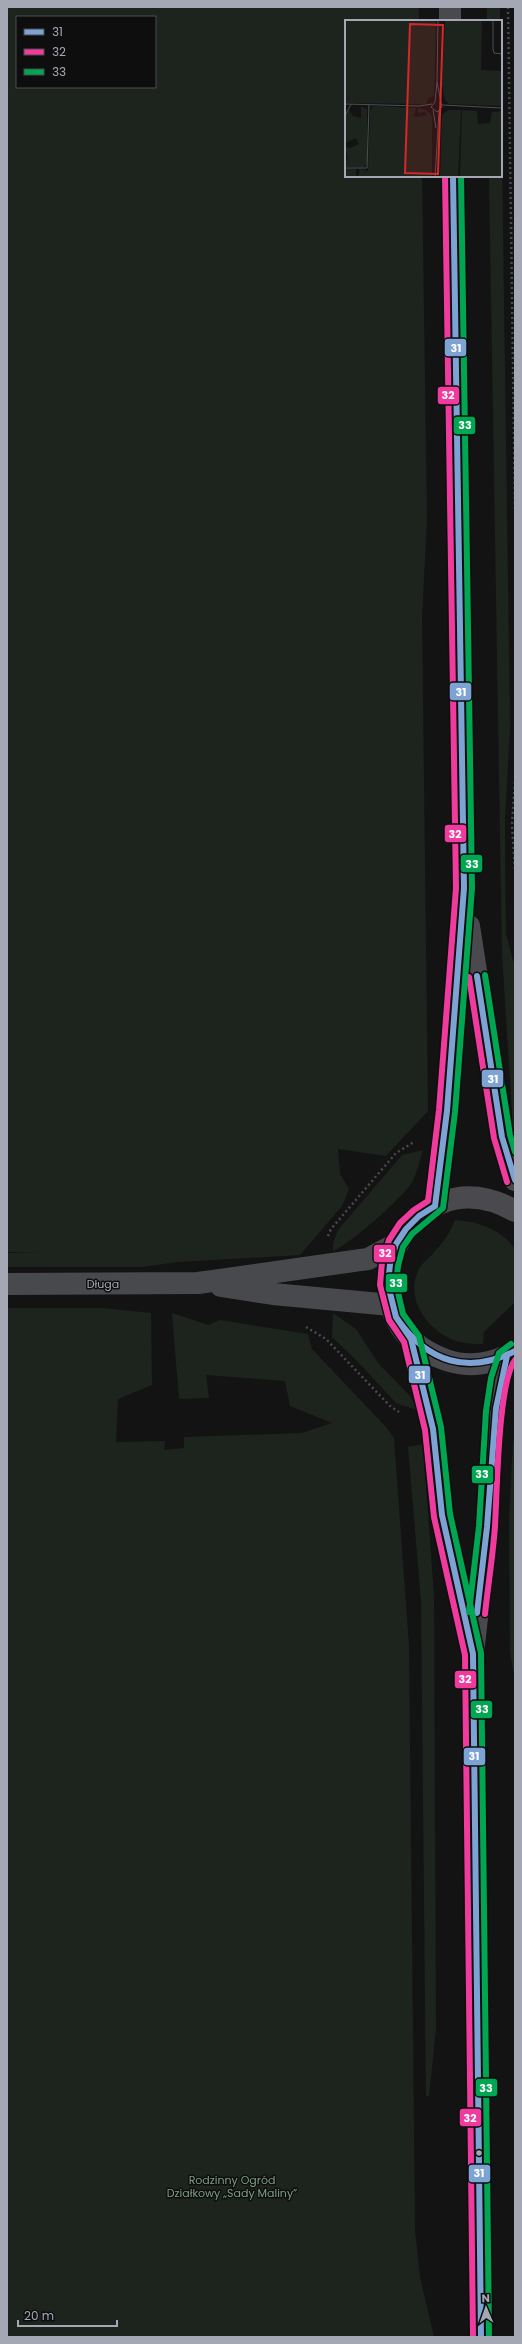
<svg xmlns="http://www.w3.org/2000/svg" width="522" height="2344" font-family="Poppins,sans-serif">
	<style>
		.green { fill: #1d241e; fill-rule: evenodd }
		.lines { fill: none; stroke-linecap: round; stroke-linejoin: round }
		.path { stroke: #494a4e; stroke-width: 2.5; stroke-dasharray: 2 3; stroke-linecap: butt }
		.minor { stroke: #48494c; stroke-width: 22 }
		.major { stroke: #4a4a4e; stroke-width: 22 }
		.bus-1-casing { stroke: #0e0e0f; stroke-width: 9 }
		.bus-2-casing { stroke: #0e0e0f; stroke-width: 9 }
		.bus-3-casing { stroke: #0e0e0f; stroke-width: 9 }
		.bus-1 { stroke: #7da3d5; stroke-width: 6 }
		.bus-2 { stroke: #f13a9d; stroke-width: 6 }
		.bus-3 { stroke: #00a651; stroke-width: 6 }
		.bus-dot { fill: #a4a8b4; stroke: #0e0e0f; stroke-width: 1.5 }
		.labels { text-anchor: middle; stroke-width: 3; stroke-linejoin: round; paint-order: stroke }
		.street-label { font-size: 11px; fill: #a4a8b4; stroke: #0e0e0f }
		.park-label { font-size: 11px; fill: #7c9f80; stroke: #0e0e0f }
		.inset-road { fill: none; stroke: #4d4f54; stroke-width: 1 }
		.view { fill: #d62828; fill-opacity: 0.15; stroke: #d62828; stroke-width: 2 }
		.inset-edge { fill: none; stroke: #a4a8b4; stroke-width: 2 }
		.line-badge { stroke: #0e0e0f; stroke-width: 1.5 }
		.badge-label { font-size: 11px; text-anchor: middle; font-weight: bold; fill: #fff }
	</style>
	<rect width="100%" height="100%" fill="#131314"/>
	<!-- green -->
	<path class="green" d="M7 7H419V21H346V176H422L427 520 422 617 428 1111 386 1156 338 1149 340 1174 349 1189 342 1206 300 1255 178 1262 141 1267H7V1253H42L7 1252ZM17 17H155V87H17Z
		M487 7H500V21H487Z
		M501 88 510 726 505 820V861L506 934 515 968V1127L513 1128 502 954 489 176H501Z
		M423 1150C420 1160 417 1173 412 1182 404 1197 349 1245 333 1251V1243L338 1230 402 1155Z
		M455 1220C478 1221 502 1230 515 1249V1302L484 1332 483 1344C471 1344 459 1343 449 1338 424 1326 404 1294 420 1267 424 1261 431 1257 435 1251 444 1242 450 1232 455 1220Z
		M7 1308H102L151 1313 152 1385 118 1399 116 1442 165 1441 164 1450 184 1448V1437L302 1433 332 1423 290 1406 285 1381 206 1375 209 1398 179 1399 172 1313 208 1325 220 1320 308 1334 312 1349 386 1427 394 1438 409 1646 415 2230 420 2277 434 2337H7Z
		M333 1313 356 1329 378 1363 411 1397 417 1410 396 1403 357 1361 332 1337Z
		M513 1441H515V1681L510 1652 509 1519Z
		M423 1444 434 1596 436 2029 429 2096H426L421 1601 408 1447Z"/>
	<g class="lines">
		<!-- path -->
		<path class="path" d="M508 7 515 512
			M515 782 512 824 515 870
			M328 1236 331 1229 396 1153 414 1142
			M306 1327 326 1339 390 1406 399 1412"/>
		<!-- minor -->
		<path class="minor" d="M7 1284 198 1283 368 1259 396 1244
			M221 1286 273 1294 391 1305
			M411 1339 433 1429 442 1515 469 1638
			M481 2337 473 1654 487 1527 494 1412 499 1380 507 1356"/>
		<!-- major -->
		<path class="major" d="M450 7V21
			M469 926 502 1137 515 1180
			M435 1206 447 1111 464 888 453 176
			M515 1211C407 1149 330 1319 446 1360 469 1368 495 1364 515 1351"/>
		<!-- bus-1 casing -->
		<g class="bus-1-casing">
			<path id="bus-1" d="M477 976 502 1137 515 1180
				M435 1206 419 1216 406 1229 396 1244 390 1264 388 1285 396 1317 411 1339 433 1429 442 1515 473 1654 481 2337
				M435 1206 447 1111 464 888 453 176
				M398 1320C428 1362 468 1375 515 1351
				M477 1613 487 1527 496 1408 507 1356"/>
		</g>
		<!-- bus-2 casing -->
		<g class="bus-2-casing">
			<path id="bus-2" d="M445 176 456 888 439 1110 428 1201 414 1210 400 1223 389 1240 382 1262 380 1285 389 1320 404 1342 425 1430 434 1517 465 1655 473 2337
				M469 977 494 1138 507 1182
				M485 1614C488 1585 493 1555 495 1526 497 1493 498 1382 515 1360"/>
		</g>
		<!-- bus-3 casing -->
		<g class="bus-3-casing">
			<path id="bus-3" d="M461 176 472 888 455 1112 443 1208 412 1234 403 1247 398 1266 396 1284 403 1314 419 1336 441 1427 450 1514 481 1653 489 2337
				M485 975 510 1135 515 1152
				M469 1612 479 1526 486 1411 491 1378 499 1353 511 1344"/>
		</g>
		<!-- bus-1 -->
		<use href="#bus-1" class="bus-1"/>
		<!-- bus-2 -->
		<use href="#bus-2" class="bus-2"/>
		<!-- bus-3 -->
		<use href="#bus-3" class="bus-3"/>
	</g>
	<!-- markers -->
	<circle class="bus-dot" cx="479" cy="2153" r="3.5"/>
	<g class="labels">
		<!-- street labels -->
		<g class="street-label">
			<text x="103" y="1288">Długa</text>
		</g>
		<!-- park labels -->
		<g class="park-label">
			<text x="232" y="2184">Rodzinny Ogród<tspan x="232" dy="13">Działkowy „Sady Maliny”</tspan></text>
		</g>
	</g>
	<!-- overview -->
	<g transform="translate(345 20)">
		<rect width="157" height="157" fill="#131314"/>
		<path d="M0 0H91L89 76 84 78 81 84 0 83ZM100 0H137L136 50 157 51V86L104 84 100 80 97 65ZM16 86 22 89V144L18 147H0V140L3 139 0 127 5 128 14 124 11 118 0 123V97L4 90 8 96 16 98ZM32 86 71 88 69 96 72 97 82 95 80 92 73 93V88L81 90 87 96V157H13L15 149 23 151 25 92 27 87ZM103 90H116L113 157H95L97 95ZM117 90 132 91 133 104 145 103 147 92 157 91V157H115ZM0 148 11 149V157H0Z" fill="#1d241e"/>
		<path class="inset-road" d="M148 0V29L149 33 157 34M92 62 97 87 92 92 86 87 90 82 92 62 93 0M0 84 74 86 87 84M97 85 157 88M88 90 91 108M0 96 6 84M0 148H22L24 85M90 157 94 91"/>
		<path class="view" d="M65 4 98 5 93 154 60 153Z"/>
		<rect width="157" height="157" class="inset-edge"/>
	</g>
	<g class="line-badge">
		<rect x="444" y="338" width="23" height="19" rx="4" fill="#7da3d5"/>
		<rect x="437" y="386" width="23" height="19" rx="4" fill="#f13a9d"/>
		<rect x="453" y="416" width="23" height="19" rx="4" fill="#00a651"/>
		<rect x="449" y="682" width="23" height="19" rx="4" fill="#7da3d5"/>
		<rect x="444" y="824" width="23" height="19" rx="4" fill="#f13a9d"/>
		<rect x="460" y="854" width="23" height="19" rx="4" fill="#00a651"/>
		<rect x="481" y="1069" width="23" height="19" rx="4" fill="#7da3d5"/>
		<rect x="373" y="1244" width="23" height="19" rx="4" fill="#f13a9d"/>
		<rect x="385" y="1273" width="23" height="20" rx="4" fill="#00a651"/>
		<rect x="408" y="1365" width="23" height="19" rx="4" fill="#7da3d5"/>
		<rect x="471" y="1465" width="23" height="19" rx="4" fill="#00a651"/>
		<rect x="454" y="1670" width="23" height="19" rx="4" fill="#f13a9d"/>
		<rect x="470" y="1700" width="23" height="19" rx="4" fill="#00a651"/>
		<rect x="463" y="1747" width="23" height="19" rx="4" fill="#7da3d5"/>
		<rect x="475" y="2078" width="23" height="19" rx="4" fill="#00a651"/>
		<rect x="459" y="2108" width="23" height="19" rx="4" fill="#f13a9d"/>
		<rect x="468" y="2164" width="23" height="19" rx="4" fill="#7da3d5"/>
	</g>
	<g class="badge-label">
		<text x="456" y="352">31</text>
		<text x="448" y="399">32</text>
		<text x="465" y="429">33</text>
		<text x="461" y="696">31</text>
		<text x="455" y="838">32</text>
		<text x="472" y="868">33</text>
		<text x="493" y="1083">31</text>
		<text x="385" y="1257">32</text>
		<text x="396" y="1287">33</text>
		<text x="420" y="1379">31</text>
		<text x="482" y="1478">33</text>
		<text x="465" y="1683">32</text>
		<text x="482" y="1713">33</text>
		<text x="474" y="1760">31</text>
		<text x="486" y="2092">33</text>
		<text x="470" y="2122">32</text>
		<text x="479" y="2177">31</text>
	</g>
	<!-- border -->
	<rect width="522" height="2344" fill="none" stroke="#a4a8b4" stroke-width="16"/>
	<!-- legend -->
	<rect x="16" y="16" width="140" height="72" fill="#0e0e0f" stroke="#4a4c51"/>
	<rect x="24" y="29" width="20" height="6" fill="#7da3d5" stroke="#4a4c51"/>
	<text x="52" y="36" font-size="12" fill="#a4a8b4">31</text>
	<rect x="24" y="49" width="20" height="6" fill="#f13a9d" stroke="#4a4c51"/>
	<text x="52" y="56" font-size="12" fill="#a4a8b4">32</text>
	<rect x="24" y="69" width="20" height="6" fill="#00a651" stroke="#4a4c51"/>
	<text x="52" y="76" font-size="12" fill="#a4a8b4">33</text>
	<!-- north arrow -->
	<g transform="translate(486 2308) rotate(358)" stroke="#0e0e0f" stroke-width="3" paint-order="stroke">
	<path d="M0-3L7 15L0 10L-7 15Z" fill="#a4a8b4"/>
	<text y="-6" font-size="11" font-weight="bold" text-anchor="middle" fill="#a4a8b4">N</text>
	</g>
	<!-- scale -->
	<path d="M18 2320v6h99v-6" fill="none" stroke="#a4a8b4" stroke-width="2"/>
	<text x="24" y="2320" font-size="12" fill="#a4a8b4" stroke="#0e0e0f" stroke-width="3" paint-order="stroke">20 m</text>
</svg>
